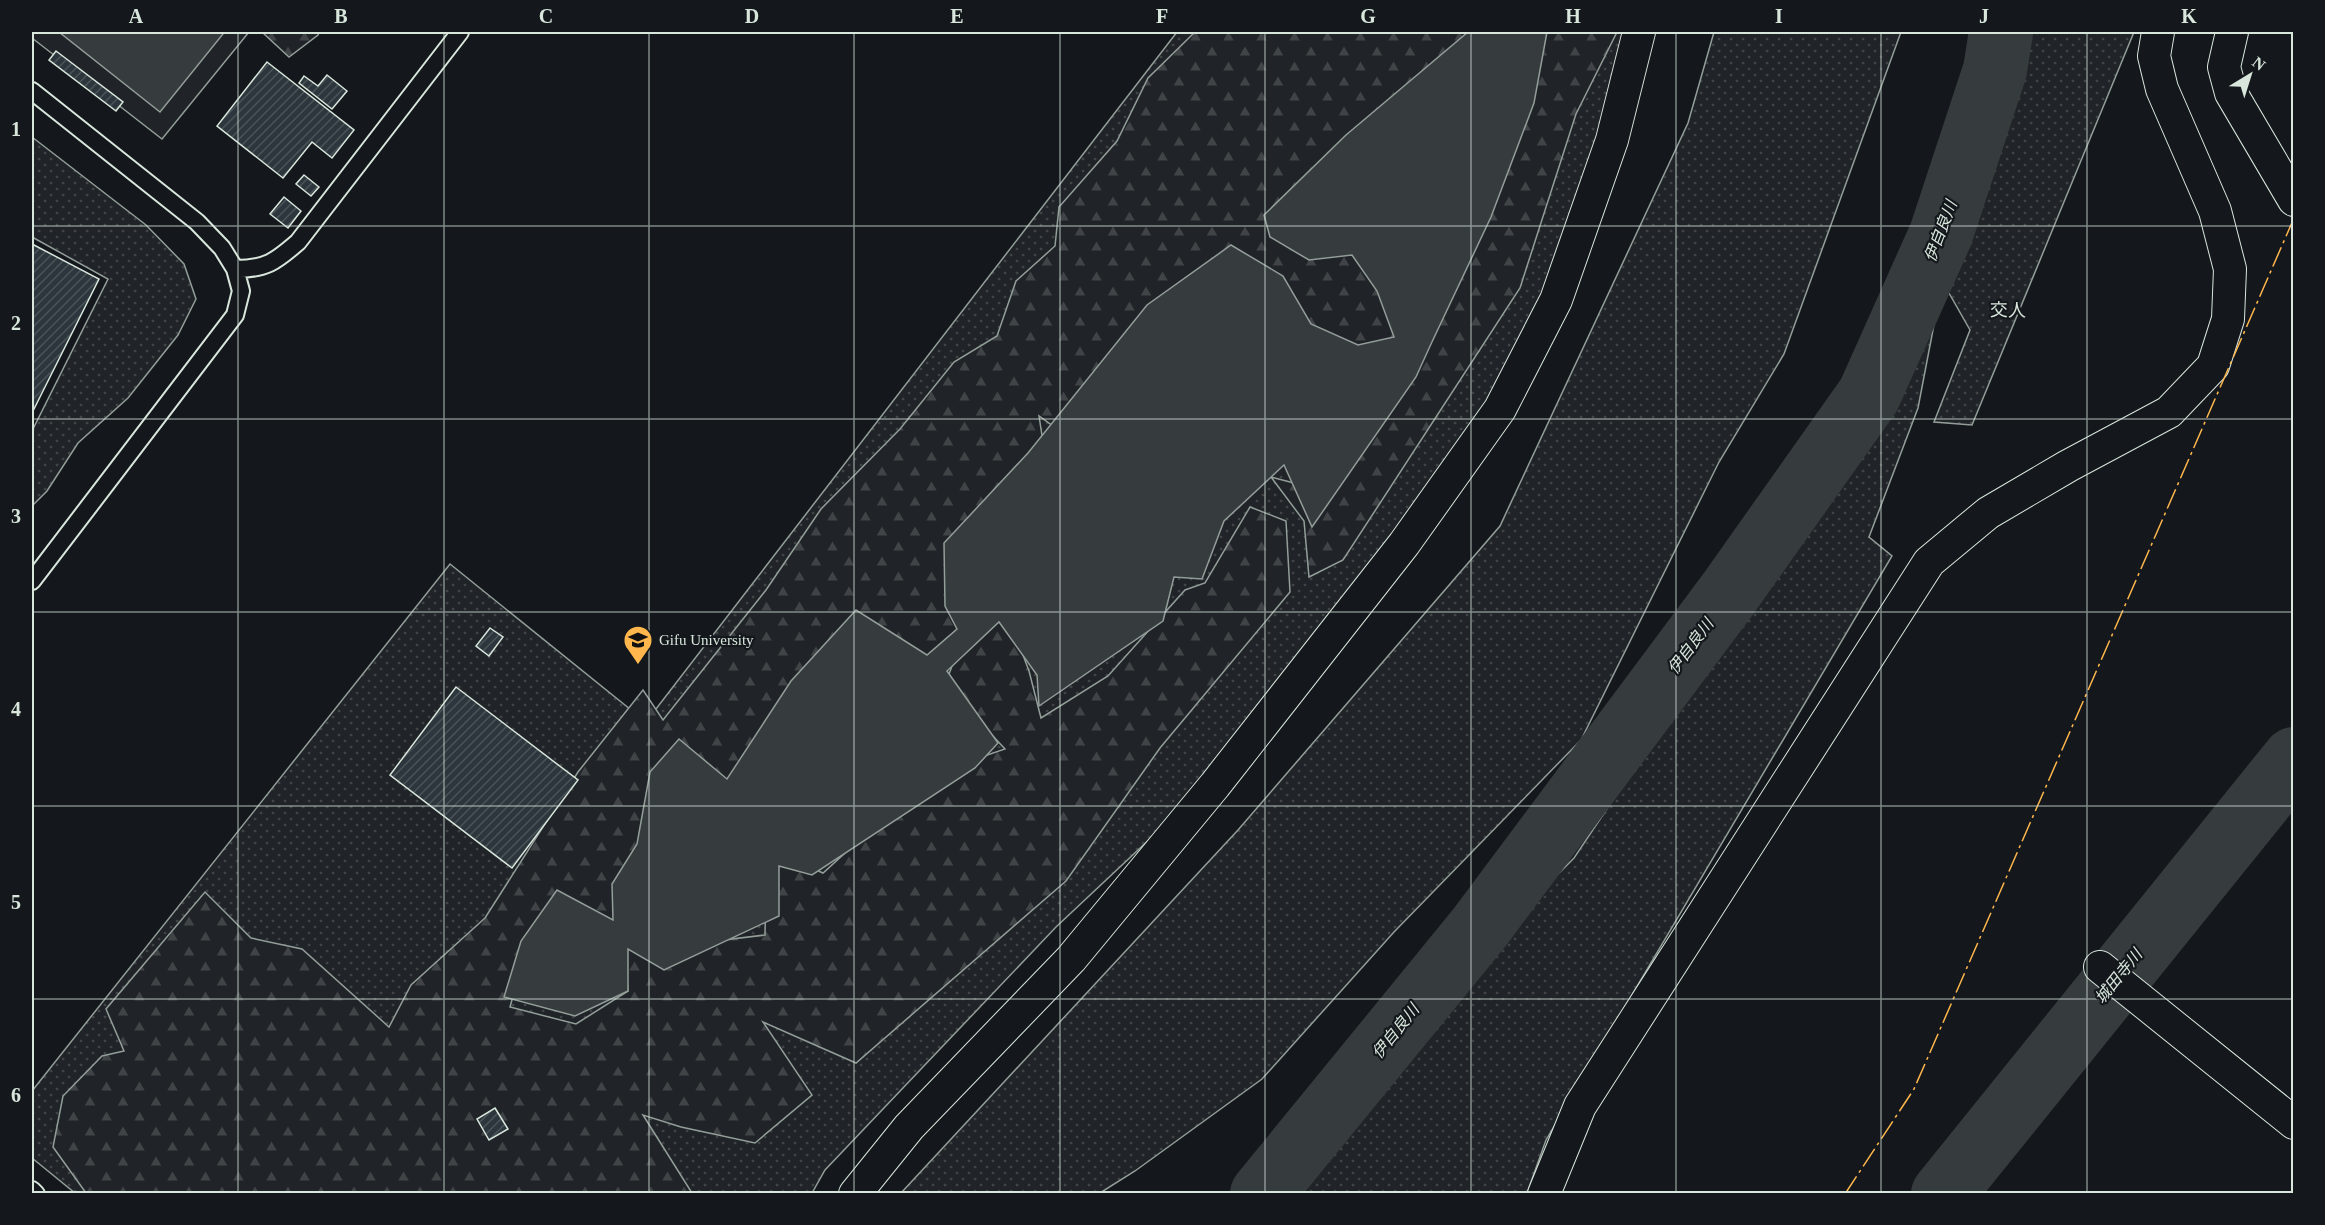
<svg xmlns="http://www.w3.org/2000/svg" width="2325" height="1225" font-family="'Times New Roman','Noto Sans JP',serif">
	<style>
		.grass { fill: url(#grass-dots); stroke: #939e99; stroke-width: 1.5 }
		.forest { fill: url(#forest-firs); stroke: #939e99; stroke-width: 1.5 }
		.garden { fill: #202428; stroke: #939e99; stroke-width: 1.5 }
		.water { fill: #363b3e; stroke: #939e99; stroke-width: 1.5 }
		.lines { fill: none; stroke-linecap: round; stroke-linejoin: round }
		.river { stroke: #363b3e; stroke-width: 64 }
		.building { fill: url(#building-hatch); stroke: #d8e6dc; stroke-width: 1.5 }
		.lane-casing { stroke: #d8e6dc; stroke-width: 20 }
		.street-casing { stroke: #d8e6dc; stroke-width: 34 }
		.lane { stroke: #14181c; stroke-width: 16 }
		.street { stroke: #14181c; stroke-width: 32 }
		.power { stroke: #ffb74d; stroke-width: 1.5; stroke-dasharray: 21 4.5 3 4.5; stroke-linecap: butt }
		.grid { fill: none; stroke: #d8e6dc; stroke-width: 1.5; stroke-opacity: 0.55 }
		.labels { text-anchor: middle; stroke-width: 4.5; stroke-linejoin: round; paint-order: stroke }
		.poi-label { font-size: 15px; fill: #d8e6dc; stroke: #14181c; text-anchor: start }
		.water-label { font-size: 16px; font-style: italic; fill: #d8e6dc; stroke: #14181c }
		.quarter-label { font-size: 18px; fill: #d8e6dc; stroke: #14181c }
		.neatline { fill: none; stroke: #d8e6dc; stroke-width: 2 }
		.grid-label { font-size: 20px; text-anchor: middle; font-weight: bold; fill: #d8e6dc }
	</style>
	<defs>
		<pattern id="grass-dots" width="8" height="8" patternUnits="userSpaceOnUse" patternTransform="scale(1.5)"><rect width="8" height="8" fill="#202428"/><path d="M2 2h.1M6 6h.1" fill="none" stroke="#404447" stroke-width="1.8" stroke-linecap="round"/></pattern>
		<pattern id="forest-firs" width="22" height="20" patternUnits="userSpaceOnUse" patternTransform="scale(1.5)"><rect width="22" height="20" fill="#202428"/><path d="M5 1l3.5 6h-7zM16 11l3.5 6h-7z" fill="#404447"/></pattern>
		<pattern id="building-hatch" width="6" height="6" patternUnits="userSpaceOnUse" patternTransform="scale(1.5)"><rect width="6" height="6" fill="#2c363c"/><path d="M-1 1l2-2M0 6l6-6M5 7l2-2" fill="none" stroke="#4a5358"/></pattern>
	</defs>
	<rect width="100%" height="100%" fill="#14181c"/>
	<!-- grass -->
	<path class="grass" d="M1177 32H1631L1588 195 1453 498 1300 698 1056 927 825 1170 812 1193H75L32 1158V1091L450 564 646 722Z
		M1714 32H1901L1784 354 1719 462 1581 740 1394 932 1262 1079 1135 1171 1100 1193H901L1238 830 1500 526 1688 123Z
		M2021 32H2134L1972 425 1934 422 1970 330 1941 279 2011 79Z
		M32 137 146 225 184 264 196 299 178 335 128 398 78 443 47 491 32 506V431L108 279 32 237Z
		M1937 309 1918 408 1869 537 1892 556 1546 1140 1527 1193 1239 1194 1574 858 1829 478 1916 322Z"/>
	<!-- forest -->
	<path class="forest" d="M262 32H319L318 35 289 57Z
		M1195 32H1487L1303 242 1374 261 1401 314 1396 359 1078 444 1039 416 1048 475 974 615 615 925 518 978 510 1007 576 1024 628 991 624 940 690 944 765 935 766 877 787 857 823 873 932 774 1005 749 945 685 962 639 1007 613 1029 671 1041 718 1108 676 1185 590 1205 583 1250 507 1286 521 1290 592 1160 748 1066 881 856 1063 763 1022 812 1095 755 1143 681 1127 643 1115 692 1193H86L53 1147 63 1096 102 1056 124 1051 106 1009 205 892 251 938 302 949 389 1027 411 985 485 918 578 772 643 690 663 720 766 590 821 509 900 429 954 362 997 336 1016 281 1055 246 1059 207 1117 141 1148 78Z
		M1537 32H1617L1576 114 1520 288 1343 560 1309 577 1304 521 1271 477 1309 487 1321 513Z"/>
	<!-- garden -->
	<path class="garden" d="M32 32H249L162 139 32 38Z"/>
	<!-- water -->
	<path class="water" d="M59 32H220L223 34 160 112Z
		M1468 32H1547L1534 103 1491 217 1431 344 1416 377 1312 527 1284 465 1224 521 1202 579 1174 577 1163 621 1039 706 1037 675 999 622 947 671 998 743 975 768 812 875 779 866V916L664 970 628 949V991L575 1016 504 997 521 941 557 890 613 920 612 884 637 844 650 772 679 739 727 779 791 681 856 610 927 655 957 629 945 606 944 543 1028 453 1147 305 1231 245 1283 276 1311 324 1358 345 1394 337 1377 291 1352 255 1309 260 1270 237 1264 215 1346 135Z"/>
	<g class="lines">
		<!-- river -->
		<path class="river" d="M1262 1194 1480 927 1729 593 1869 395 1941 234 1995 70 2001 32
			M1943 1194 2294 759"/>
	</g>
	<!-- building -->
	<path class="building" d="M56 51 123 102 116 111 49 60Z
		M267 62 354 130 332 158 312 142 283 178 217 126Z
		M327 75 347 91 332 109 299 83 304 76 318 86Z
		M304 175 319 187 311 196 296 184Z
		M284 197 301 211 288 228 270 214Z
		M32 244 99 279 32 413Z
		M490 628 503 637 489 656 476 646Z
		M456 687 578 780 512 868 390 775Z
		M495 1108 508 1129 489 1140 477 1119Z"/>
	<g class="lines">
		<!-- lane casing -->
		<g class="lane-casing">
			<path id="lane" d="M32 91 197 222 222 248 235 269 241 291 235 315 32 581
				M235 269C266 269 275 262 298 242L460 32
				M32 1190 36 1194"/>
		</g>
		<!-- street casing -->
		<g class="street-casing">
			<path id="street" d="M2232 32 2224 67 2231 93 2294 200
				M2100 967 2294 1123
				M855 1194 909 1127 1071 959 1215 785 1404 544 1500 409 1556 300 1612 140 1639 32
				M1544 1194 1580 1106 1929 562 1988 513 2068 466 2169 412 2213 366 2228 319 2230 269 2215 211 2162 89 2154 56 2158 32"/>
		</g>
		<!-- lane -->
		<use href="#lane" class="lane"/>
		<!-- street -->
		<use href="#street" class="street"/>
		<!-- power -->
		<path class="power" d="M1845 1194 1914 1089 2294 218"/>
	</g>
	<!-- grid -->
	<path class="grid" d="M238 32V1194M444 32V1194M649 32V1194M854 32V1194M1060 32V1194M1265 32V1194M1471 32V1194M1676 32V1194M1881 32V1194M2087 32V1194M32 226H2294M32 419H2294M32 612H2294M32 806H2294M32 999H2294"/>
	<!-- icons -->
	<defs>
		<g id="university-pin" transform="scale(1.5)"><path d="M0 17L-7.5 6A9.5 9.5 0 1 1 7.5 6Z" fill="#ffb74d" stroke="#14181c"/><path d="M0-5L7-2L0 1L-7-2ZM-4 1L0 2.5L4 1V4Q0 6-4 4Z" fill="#111"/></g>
	</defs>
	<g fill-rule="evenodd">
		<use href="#university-pin" x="638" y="640"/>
	</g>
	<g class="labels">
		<!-- poi labels -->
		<g class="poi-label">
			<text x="659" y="645">Gifu University</text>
		</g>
		<!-- water labels -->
		<g class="water-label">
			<text transform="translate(1940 231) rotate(-69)" y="6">伊自良川</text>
			<text transform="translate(1690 646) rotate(-53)" y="6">伊自良川</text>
			<text transform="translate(2118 976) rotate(-51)" y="6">城田寺川</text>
			<text transform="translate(1395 1031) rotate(-51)" y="6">伊自良川</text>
		</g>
		<!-- quarter labels -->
		<g class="quarter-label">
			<text x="2008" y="316">交人</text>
		</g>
	</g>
	<!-- border -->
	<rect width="2325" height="1225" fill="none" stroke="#14181c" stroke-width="66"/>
	<!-- north arrow -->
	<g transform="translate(2250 75) rotate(38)" stroke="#14181c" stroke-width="4.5" paint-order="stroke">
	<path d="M0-4.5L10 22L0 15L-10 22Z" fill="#d8e6dc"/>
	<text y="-9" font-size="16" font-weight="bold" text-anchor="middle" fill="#d8e6dc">N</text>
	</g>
	<rect x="33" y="33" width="2259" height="1159" class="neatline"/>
	<g class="grid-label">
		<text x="136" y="23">A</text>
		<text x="341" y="23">B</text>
		<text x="546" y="23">C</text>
		<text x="752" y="23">D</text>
		<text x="957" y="23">E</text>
		<text x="1162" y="23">F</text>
		<text x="1368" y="23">G</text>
		<text x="1573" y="23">H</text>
		<text x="1779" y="23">I</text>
		<text x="1984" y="23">J</text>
		<text x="2189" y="23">K</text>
		<text x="16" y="136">1</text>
		<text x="16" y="330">2</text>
		<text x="16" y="523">3</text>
		<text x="16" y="716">4</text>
		<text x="16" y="909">5</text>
		<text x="16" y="1102">6</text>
	</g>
</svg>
